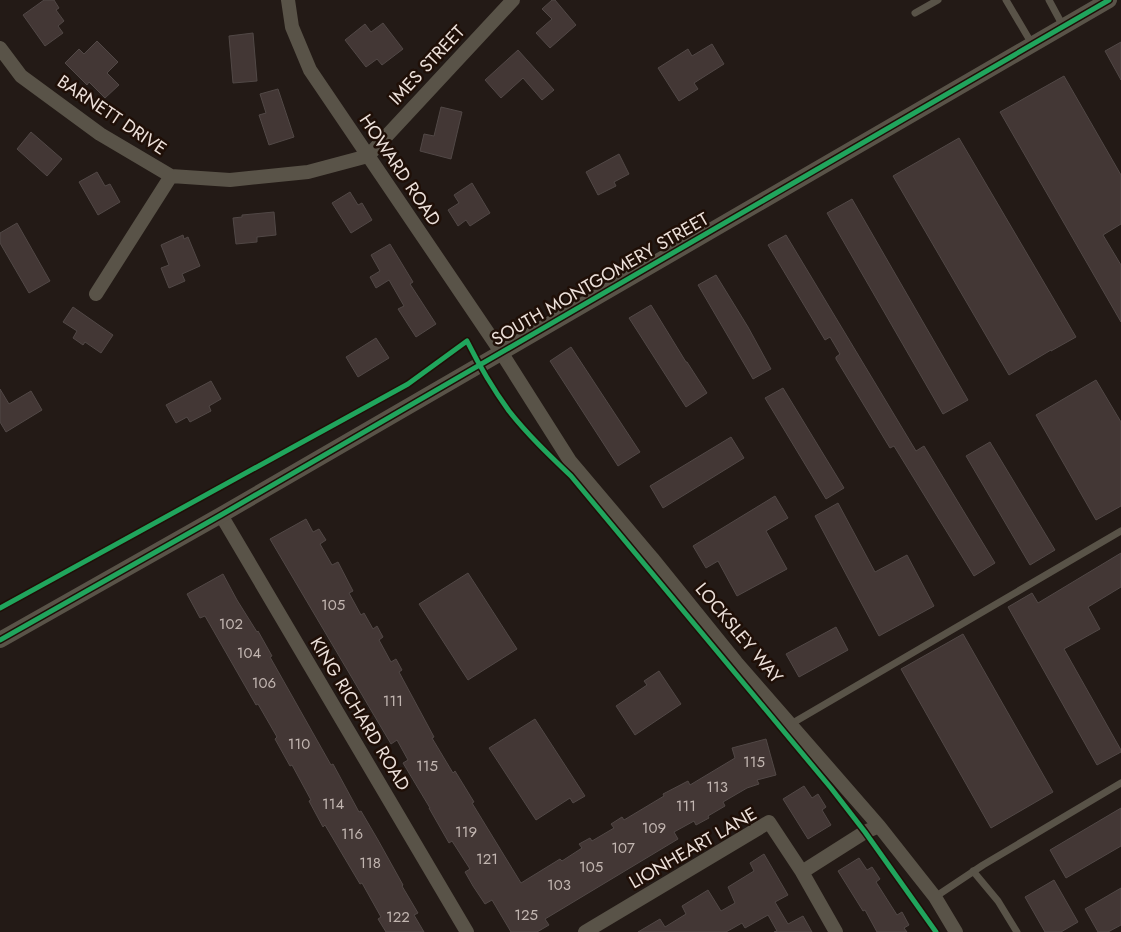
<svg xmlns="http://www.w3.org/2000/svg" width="1121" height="932" font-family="Jost,sans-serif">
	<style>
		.building { fill: #433735; stroke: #514846 }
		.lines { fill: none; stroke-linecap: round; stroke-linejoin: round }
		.service { stroke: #595348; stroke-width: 7 }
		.minor { stroke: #595348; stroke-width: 14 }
		.tertiary { stroke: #595348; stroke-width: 16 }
		.cycleway-casing { stroke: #1f0f07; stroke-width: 8 }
		.cycleway { stroke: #20a55d; stroke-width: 5 }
		.labels { text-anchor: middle; stroke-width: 5; stroke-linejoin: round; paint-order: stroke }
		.number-label { font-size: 15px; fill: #c2b6b1 }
		.street-label { font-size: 18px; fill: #ece0da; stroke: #1f0f07 }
	</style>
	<rect width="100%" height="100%" fill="#231a16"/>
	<!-- building -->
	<path class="building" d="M44 0H54L59 8 56 10 64 21 58 26 63 33 45 46 23 15Z
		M552 0H555L576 25 550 48 536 33 552 19 542 9Z
		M383 23 403 49 382 65 377 59 366 67 345 40 365 24 371 32Z
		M253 33 257 81 233 83 229 36Z
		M97 41 118 62 107 73 119 85 105 98 89 82 87 85 65 63 79 49 84 54Z
		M1121 42V80L1105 51Z
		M712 44 724 64 694 83 698 89 679 101 658 68 688 49 692 56Z
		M518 50 554 90 542 100 523 78 501 98 485 80Z
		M1064 76 1121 175V224L1103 235 1121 265V322L1000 112Z
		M278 89 294 137 269 145 259 115 266 113 260 94Z
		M441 107 462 112 451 159 420 151 424 134 434 136Z
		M31 132 62 159 47 176 17 149Z
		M959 138 1076 337 1051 351V350L1009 375 893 176Z
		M619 154 629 174 614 182 616 186 598 195 586 172Z
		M97 172 105 186 110 184 120 202 98 215 79 182Z
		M472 183 490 213 470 226 466 220 458 226 448 210 459 203 454 195Z
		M350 192 358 205 362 203 372 220 351 233 332 203Z
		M852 199 968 400 943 414 827 213Z
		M274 212 276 235 257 237V242L236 244 233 218 242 217V215Z
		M17 223 50 281 29 293 0 243V233Z
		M183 235 184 239 188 237 200 266 182 274 185 281 169 288 161 268 169 265 161 245Z
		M786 235 916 451 924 446 995 563 974 576 894 446 890 448 836 359V357L840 354 830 337 825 340 768 245Z
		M390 244 413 282 410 284 436 324 416 337 398 309 404 306 389 280 376 288 370 277 380 271 371 255Z
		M716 275 748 327 771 369 753 379 698 285Z
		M651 305 686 362H687L707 393 686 407 629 318Z
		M73 307 113 335 101 353 85 342 83 345 73 338 77 331 63 322Z
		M376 338 389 358 358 377 346 357Z
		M571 347 640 452 618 466 550 361Z
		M1096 380 1121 422V506L1096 520 1036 415Z
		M211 381 221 399 209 406 211 411 190 422 187 417 176 423 166 405Z
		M783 388 844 488 826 499 765 398Z
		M0 389 9 404 31 391 42 410 6 432 0 422Z
		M731 437 744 458 663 508 650 486Z
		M990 442 1055 550 1030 565 966 456Z
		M775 496 788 518 766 531 787 569 737 596 718 561 706 568 693 546Z
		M838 503 875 572 907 555 934 606 879 636 815 516Z
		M306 519 313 532 319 529 326 540 320 544 332 565 338 562 353 591 349 593 361 615 364 613 373 629 377 626 383 637 379 640 391 662 396 659 402 670 399 672 434 737 432 738 453 773 455 771 474 802 472 803 521 883 560 859 562 861 582 848 579 844 590 838 592 841 614 828 611 824 622 817 624 820 664 796 663 794 688 781 690 785 735 758 732 748 766 739 776 775 757 780 759 784 747 788 723 802 725 806 708 816 709 818 696 825 694 821 674 832 678 839 545 919 549 925 537 932H511L492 900 485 904 473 886 465 872 470 869 452 841 449 843 429 808H430L403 763 408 760 397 740 391 744 270 539Z
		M1121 553V587L1088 607 1100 629 1064 649 1121 750V752L1097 765 1008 607 1032 593 1038 603Z
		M468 573 517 649 468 680 419 604Z
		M223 574 237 600 257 632 258 631 272 656 270 657 331 765 333 764 359 812 361 811 378 840 403 885 402 886 418 913 414 915 424 932H386L378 919 381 917 362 883 360 884 325 825 323 827 309 801 311 800 292 765 290 766 275 739 277 737 258 704 256 705 205 616 200 618 187 594Z
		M836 627 848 650 799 677 786 654Z
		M963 634 1053 792 991 828 901 669Z
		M659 671 681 704 635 735 616 706 647 685 644 681Z
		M535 719 585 796 573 803 570 798 536 820 489 748Z
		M804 786 812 798 818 794 826 807 822 810 831 825 808 839 783 799Z
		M1121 808V846L1066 878 1050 850Z
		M764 854 788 895 775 902 788 924 803 916 812 932H774L777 931 768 915 745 928 742 923 726 932H638L660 919 665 927 686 914 682 906 708 890 721 911 735 903 728 887 754 871 750 863Z
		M859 858 867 870 872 867 880 879 876 882 897 915 902 912 909 925 904 928 907 932H877L865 910 863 911 838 871Z
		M1054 880 1078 922 1061 932H1045L1025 897Z
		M1121 888V925L1108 932H1098L1085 909Z"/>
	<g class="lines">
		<!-- service -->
		<path class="service" d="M1006 0 1032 44
			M1049 0 1063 26
			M915 13 938 0
			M791 724 1121 531
			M973 871 998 901 1017 932
			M935 897 983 865 1121 783"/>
		<!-- minor -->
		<path class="minor" d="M288 0 292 27 310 70 501 352 570 461 652 558 736 662 879 826 935 897 956 932
			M0 48 21 76 100 134 171 176 230 180 308 172 368 156 513 0
			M96 294 171 176
			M221 515 467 932
			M802 872 865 832 879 826
			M585 932 769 822 802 872 836 932"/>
		<!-- tertiary -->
		<path class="tertiary" d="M0 640 221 515 1109 0"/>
		<!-- cycleway casing -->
		<g class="cycleway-casing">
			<path id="cycleway" d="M0 608 408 384 467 341C479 365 493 389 509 411 527 434 549 455 571 476L831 788 865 832 936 932
				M0 640 221 515 1109 0"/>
		</g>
		<!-- cycleway -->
		<use href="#cycleway" class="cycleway"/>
	</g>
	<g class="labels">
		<!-- number labels -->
		<g class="number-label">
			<text x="333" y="610">105</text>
			<text x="231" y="629">102</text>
			<text x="249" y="658">104</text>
			<text x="264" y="688">106</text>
			<text x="393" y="706">111</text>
			<text x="299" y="749">110</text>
			<text x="754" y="767">115</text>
			<text x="427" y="771">115</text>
			<text x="717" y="792">113</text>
			<text x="333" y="809">114</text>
			<text x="686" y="811">111</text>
			<text x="654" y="833">109</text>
			<text x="466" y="837">119</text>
			<text x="352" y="839">116</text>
			<text x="623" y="853">107</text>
			<text x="487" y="864">121</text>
			<text x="370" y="868">118</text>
			<text x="591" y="872">105</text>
			<text x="559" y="890">103</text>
			<text x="526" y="920">125</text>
			<text x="398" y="922">122</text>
		</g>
		<!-- street labels -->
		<g class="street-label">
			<text transform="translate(427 65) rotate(-47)" y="6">IMES STREET</text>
			<text transform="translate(112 115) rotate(34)" y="6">BARNETT DRIVE</text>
			<text transform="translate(400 170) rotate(56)" y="6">HOWARD ROAD</text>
			<text transform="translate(600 279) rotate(-30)" y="6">SOUTH MONTGOMERY STREET</text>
			<text transform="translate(739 633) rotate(50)" y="6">LOCKSLEY WAY</text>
			<text transform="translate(360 714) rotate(59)" y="6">KING RICHARD ROAD</text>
			<text transform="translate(693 848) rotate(-30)" y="6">LIONHEART LANE</text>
		</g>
	</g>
</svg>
